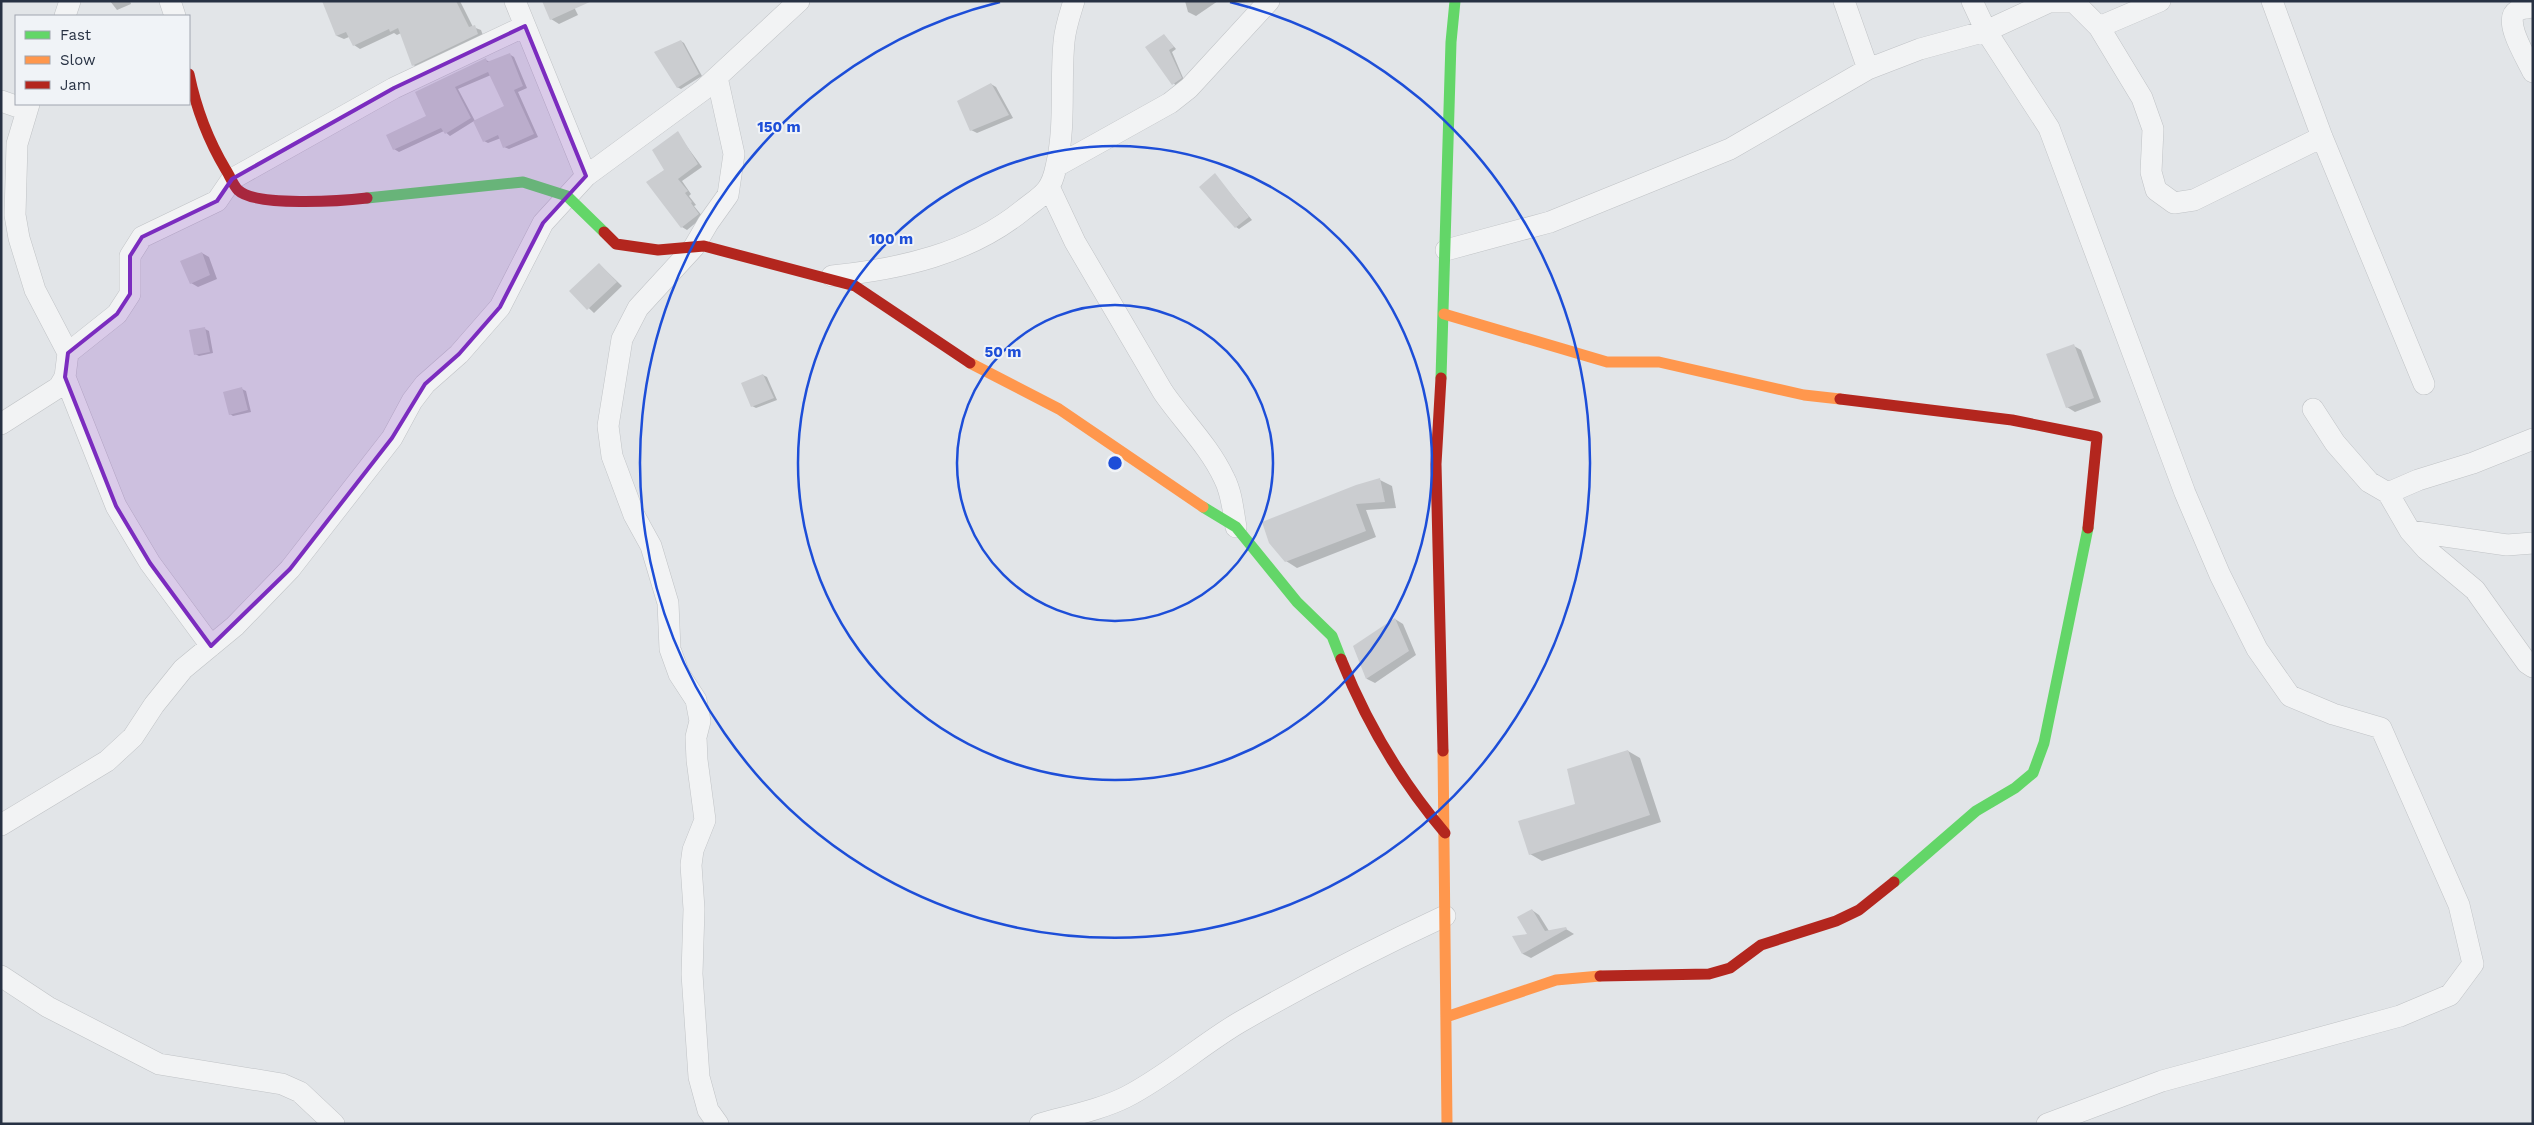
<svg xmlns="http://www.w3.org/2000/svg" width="2534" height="1125" font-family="'Work Sans',sans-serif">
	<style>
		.shadow { fill: #0003; fill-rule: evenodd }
		.building { fill: #cbcdd0 }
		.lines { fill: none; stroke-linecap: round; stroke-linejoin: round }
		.street-casing { stroke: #c0c3c6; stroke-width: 22 }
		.street { stroke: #f2f3f4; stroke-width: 21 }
		.fast { stroke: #63d668; stroke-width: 11 }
		.slow { stroke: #ff974d; stroke-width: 11 }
		.jam { stroke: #b3261e; stroke-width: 11 }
		.marked { fill: #7b2cbf; fill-opacity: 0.2; stroke: #7b2cbf; stroke-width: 4; stroke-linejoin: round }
		.ring { fill: none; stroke: #1d4ed8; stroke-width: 2.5 }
		.centre { fill: #1d4ed8; stroke: #f0f3f7; stroke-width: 2.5 }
		.ring-label { font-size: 15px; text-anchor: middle; font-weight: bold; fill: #1d4ed8; stroke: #f0f3f7; stroke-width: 4; stroke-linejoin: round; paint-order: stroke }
	</style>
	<rect width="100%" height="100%" fill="#e2e5e8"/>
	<!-- shadow -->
	<path class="shadow" d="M110 1H130L131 4 117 10Z
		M323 1H460L473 27 481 30 484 38 420 68 413 65 401 33 397 35 394 33 360 49 354 45 349 37 344 39 337 36Z
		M1185 1H1218L1196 16 1188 12Z
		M574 7 578 15 559 24 551 19Z
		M1164 35 1176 49 1172 52 1184 80 1176 86 1147 47Z
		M681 41 684 43 702 76 681 89 677 87Z
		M509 54 514 57 527 88 518 92 538 137 509 149 504 147 501 138 488 143 484 141 474 121 450 136 444 131 399 152 394 149 428 117 417 92 486 60 490 62ZM491 75 505 107 475 121 458 89Z
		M991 84 996 87 1013 118 977 133 971 130Z
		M680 137 702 167 682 181 691 194 689 196 696 205 694 206 703 217 687 230 682 227 648 182 665 170Z
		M1215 175 1252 220 1239 229 1236 227Z
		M202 253 209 257 217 279 198 287 191 283Z
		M599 264 622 286 594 313 571 291Z
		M205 329 209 331 213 353 199 356 195 354Z
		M2074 346 2081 350 2101 402 2075 412 2067 407Z
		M763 375 767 377 777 400 756 408 752 406Z
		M242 389 246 391 251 412 233 416 230 414Z
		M1380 480 1392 486 1396 508 1366 510 1376 537 1297 568 1286 561Z
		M1395 619 1403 624 1416 655 1375 683 1367 679 1354 647Z
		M1628 751 1640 758 1661 822 1542 861 1530 854Z
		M1532 910 1539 915 1549 931 1566 929 1574 934 1531 958 1523 954 1514 937 1529 935Z"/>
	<!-- building -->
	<path class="building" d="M322 1H456L469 27 475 25 478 34 412 66 398 28 390 32 389 29 353 46 346 32 336 36Z
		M542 1H592L550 20Z
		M1164 34 1174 47 1169 50 1182 78 1172 85 1145 47Z
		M681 40 699 74 677 88 654 52Z
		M510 53 523 86 514 90 534 134 503 148 498 135 483 142 473 121 504 106 488 72 455 87 471 118 445 134 441 128 393 150 386 135 426 116 415 92 486 58 487 62Z
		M991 83 1009 115 970 131 957 101Z
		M678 131 698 164 678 179 688 191 685 193 692 202 691 203 699 214 681 228 646 182 664 170 652 150Z
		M1215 173 1249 217 1235 228 1199 187Z
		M202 252 210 275 190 284 180 261Z
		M599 263 617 282 587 310 569 291Z
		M205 327 210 352 194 355 189 330Z
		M2074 344 2094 398 2066 408 2046 354Z
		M763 374 774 398 751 407 741 383Z
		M242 387 248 410 229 415 223 392Z
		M1380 478 1385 502 1356 504 1366 531 1285 562 1269 543 1262 522 1356 485Z
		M1395 618 1409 651 1366 679 1353 646Z
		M1628 750 1650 815 1529 855 1518 821 1575 804 1567 769Z
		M1532 909 1545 931 1566 927 1567 929 1522 954 1512 936 1527 934 1517 917Z"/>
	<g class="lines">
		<!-- street casing -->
		<g class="street-casing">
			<path id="street" d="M170 1 175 16
				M515 1 586 176
				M1844 1 1868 69
				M1972 1 1986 31 2049 128 2185 493 2220 575 2257 649 2290 696 2333 714 2381 728 2459 905 2473 964 2450 995 2400 1016 2162 1081 2047 1124
				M2272 1 2322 137 2424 384
				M2533 7C2528 8 2521 8 2517 11 2502 20 2527 59 2533 72
				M65 16 70 1
				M2099 27 2160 1
				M717 77 734 154 728 195 708 223 694 247 638 308 622 339 608 426 612 456 634 515 651 546 668 603 670 649 679 674 696 700 700 721 696 737 697 760 705 820 693 850 691 865 694 909 692 974 699 1077 708 1110 718 1124
				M1 101 27 110
				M29 104 17 144 15 215 19 238 35 290 68 353
				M1057 166 1170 103 1189 88 1269 1
				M1050 189 1075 242 1163 392C1183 421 1209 446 1224 478 1232 493 1233 511 1236 527
				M1446 250 1550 222 1730 149 1868 69 1920 49 1986 31 2049 2H2074L2099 27 2142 98 2153 129 2151 172 2156 190 2174 203 2194 200 2322 137
				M832 276C900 269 969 254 1023 210 1042 195 1051 192 1056 167 1066 126 1060 84 1064 42 1065 28 1070 14 1074 1
				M65 377 116 506 150 563 211 646
				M2313 409 2335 443 2369 482 2388 493 2410 531 2426 549 2475 590 2527 663 2533 667
				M1 424 59 387 65 377 68 353 117 314 130 294V256L142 237 217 201 232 179 394 88 525 26
				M2388 493 2418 480 2473 463 2533 439
				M2410 531 2507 545 2533 543
				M1 825 107 761 133 737 154 705 183 669 235 626 290 569 392 438 412 401 425 384 459 354 500 307 543 223 586 176 703 90 799 1
				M1 976 48 1007 159 1064 282 1084 300 1092 334 1124
				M1040 1124C1068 1116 1100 1110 1126 1097 1167 1076 1201 1045 1240 1022 1306 984 1376 948 1445 916"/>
		</g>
		<!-- street -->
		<use href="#street" class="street"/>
		<!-- fast -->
		<path class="fast" d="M367 198 523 182 567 196 604 232
			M1441 378 1451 42 1455 1
			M1203 507 1236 527 1297 602 1332 636 1341 659
			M1894 882 1976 811 2015 788 2033 773 2044 743 2088 528"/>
		<!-- slow -->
		<path class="slow" d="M1444 314 1607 362H1659L1804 395 1840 399
			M970 363 1059 409 1203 507
			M1443 751 1447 1124
			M1446 1017 1556 980 1600 976"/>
		<!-- jam -->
		<path class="jam" d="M189 74C196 108 208 140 226 170 230 176 233 185 238 190 255 207 342 201 367 198
			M604 232 616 244 658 250 704 246 855 286 970 363
			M1441 378 1436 464 1443 751
			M1840 399 2012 420 2097 437 2088 528
			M1341 659C1367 724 1400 780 1445 833
			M1600 976 1709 974 1730 968 1761 945 1836 921 1859 910 1894 882"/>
	</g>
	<!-- marked area -->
	<path class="marked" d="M525 26 586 176 543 223 500 307 459 354 425 384 392 438 290 569 211 646 150 563 116 506 65 377 68 353 117 314 130 294V256L142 237 217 201 232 179 394 88Z"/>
	<!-- distance rings -->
	<g class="ring">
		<circle cx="1115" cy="463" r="158"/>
		<circle cx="1115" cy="463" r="317"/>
		<path d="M1230 2A475 475 0 1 1 1000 2"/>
	</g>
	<circle cx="1115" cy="463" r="8" class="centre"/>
	<g class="ring-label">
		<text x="779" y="132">150 m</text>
		<text x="891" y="244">100 m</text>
		<text x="1003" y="357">50 m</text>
	</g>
	<!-- border -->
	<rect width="2534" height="1125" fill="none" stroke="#273143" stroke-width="5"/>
	<!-- legend -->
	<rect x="15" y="15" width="175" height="90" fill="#f0f3f7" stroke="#a0a5af"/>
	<rect x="25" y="31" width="25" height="8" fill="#63d668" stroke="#a0a5af"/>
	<text x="60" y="40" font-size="15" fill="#273143">Fast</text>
	<rect x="25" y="56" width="25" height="8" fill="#ff974d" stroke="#a0a5af"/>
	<text x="60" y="65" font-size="15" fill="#273143">Slow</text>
	<rect x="25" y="81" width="25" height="8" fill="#b3261e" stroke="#a0a5af"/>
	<text x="60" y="90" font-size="15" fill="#273143">Jam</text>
</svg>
